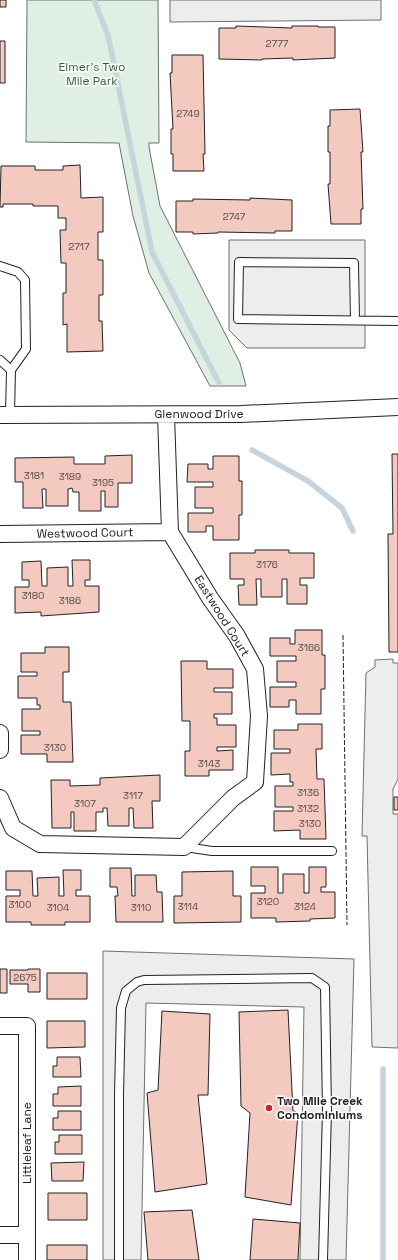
<svg xmlns="http://www.w3.org/2000/svg" width="398" height="1260" font-family="'Space Grotesk',sans-serif">
	<style>
		.green { fill: #e0efe3; stroke: #6f6f6f }
		.parking { fill: #ededed; stroke: #6f6f6f }
		.lines { fill: none; stroke-linecap: round; stroke-linejoin: round }
		.stream { stroke: #c7d3dd; stroke-width: 5.5 }
		.building { fill: #f3c9c0; stroke: #222 }
		.service-casing { stroke: #222; stroke-width: 10 }
		.minor-casing { stroke: #222; stroke-width: 18 }
		.service { stroke: #fff; stroke-width: 8 }
		.minor { stroke: #fff; stroke-width: 16 }
		.fence { stroke: #222; stroke-width: 1; stroke-dasharray: 5 2; stroke-linecap: butt }
		.poi-dot { fill: #c62828; stroke: #fff; stroke-width: 1.5 }
		.labels { text-anchor: middle; stroke-width: 3; stroke-linejoin: round; paint-order: stroke }
		.number-label { font-size: 10px; fill: #564c4a }
		.park-label { font-size: 12px; fill: #2f5e38; stroke: #fff }
		.street-label { font-size: 12px; fill: #222; stroke: #fff }
		.poi-label { font-size: 12px; font-weight: bold; fill: #222; stroke: #fff; text-anchor: start }
	</style>
	<rect width="100%" height="100%" fill="#fff"/>
	<!-- green -->
	<path class="green" d="M27 0H158L159 143H149V147L160 206 240 363 246 386H210L149 273 133 216 119 143 26 142Z"/>
	<!-- parking -->
	<path class="parking" d="M170 0H381V20L170 22Z
		M229 240H365V348H247L229 330Z
		M393 659V663H398V779L393 789V814H398V1048L372 1047 367 836H362L366 673 375 667V660Z
		M103 951 354 959 346 1260H300L304 1007 146 1003 141 1260H103Z"/>
	<g class="lines">
		<!-- stream -->
		<path class="stream" d="M94 0 108 35 152 252 219 383
			M252 450 308 481 342 508 353 531
			M383 1260V1069"/>
	</g>
	<!-- building -->
	<path class="building" d="M0 0H6V7H0Z
		M236 26 292 28V26H318V27H335V58L293 60V58L262 59V60L219 59V28H236Z
		M0 41H5V83H0Z
		M172 55H203L205 154H203L204 171H173V154H171V129H173L170 73H172Z
		M360 109 363 152H361L363 209H361V224H331L328 184H330V152H328V126H330V110Z
		M80 165 81 198 103 197V232H98V260H103V295H99V321H102L103 351 67 352V324L63 325V293H66V263H61L60 230H66V218H58V206H33V204H3V207H0L1 166H35V170H63V166Z
		M250 198 292 200V231H275V233L218 232V233L193 234V232H176V201H193V199L250 200Z
		M392 454H398V652H389L388 534H393Z
		M132 455V483H118V507H105V491H101V511H79V492H73L72 488 68 489V506H46V489H42L43 508H23V482H15V458L74 457V464H105V456Z
		M213 456H239V481H242V515H239V540H213V526H206V532H188V513H213V508H195V487H213V482H187L188 464H208V469H213Z
		M255 550H289V553H314V578H300V585H307V604H287V579H282V597H261V579H256L257 605H239L238 585H244V579H230V553H255Z
		M72 560H90V580H85V586H99V612L41 616V612L15 613V587H29V580H22V562L41 561 42 586H47V568L68 567V586H73Z
		M295 630H322V655H325V689H321V714H296V700H289V707H270V687H296V682H277V661H296V656H270V638H290V644H295Z
		M45 647H69V672H63V702H71L73 762H47V754H21V735H40V731H22V709H40V705H37V698H18V676H37V672H21V653H45Z
		M181 661H207V669H233V688H214V692H232V714H214V718H217V725H236V747H217V751L233 750V770H209V776H185V751H190V721H182Z
		M298 724H322V749H316L317 779H324L326 839H300V830L274 831V811H293V807H275V786H293V782H290V774L271 775V753H290V749H274V730H298Z
		M160 775V801H152L153 828H134L133 808H129V826H108L107 808H103V812H96V831H74V812H71V828H52L51 780H70V786L100 785V778Z
		M394 797H398V810H394Z
		M251 867H278V893H283V874H304V893H309V867H326V887H321V892H335V918L310 919V921L276 922V918H251V893H265V886H251Z
		M110 868H131L132 896H135V875H156L157 892H162L163 922H116L115 896H118L117 887H110Z
		M63 870H81V890H76V896H90V922H65V925H31V922H6V896H20V890H6V871H32L33 896H38L37 878 59 877V896H64Z
		M233 871V896H241V922L174 923V896H182V872Z
		M0 969H7V993H0Z
		M28 969H40V992H28V984H10V970H28Z
		M47 973H87V999H47Z
		M288 1010 293 1111 298 1113 291 1205 245 1197 250 1113 241 1106 239 1012Z
		M162 1011 210 1014 208 1095H198L207 1184 155 1192 147 1093 158 1090Z
		M47 1021H85V1047L47 1048Z
		M57 1057H80L81 1077H53V1066H57Z
		M81 1086V1106H53V1094H58V1087Z
		M58 1111H81V1130H53V1118H58Z
		M59 1135H82V1154H55V1142H59Z
		M84 1162 83 1181H52L51 1163Z
		M48 1193H87V1220H48Z
		M192 1210 199 1260H148L144 1212Z
		M253 1219 300 1223 298 1260H250Z
		M47 1245H87V1260H47Z"/>
	<g class="lines">
		<!-- service casing -->
		<g class="service-casing">
			<path id="service" d="M0 266 18 272 25 280 26 349 11 370 10 415
				M355 320 354 263 239 262 238 319 398 321
				M0 360 11 370
				M185 847 212 851H332
				M119 1260V1095L121 1008 126 991 137 982 144 980 312 978 325 987 327 1111 323 1260"/>
		</g>
		<!-- minor casing -->
		<g class="minor-casing">
			<path id="minor" d="M0 415 241 414 398 407
				M0 534 170 532
				M0 733V750
				M0 798 13 828 40 844 184 847 233 798 255 782 259 716 255 669 237 636 210 598 170 532 166 415
				M0 1026H27V1260
				M0 1235H27"/>
		</g>
		<!-- service -->
		<use href="#service" class="service"/>
		<!-- minor -->
		<use href="#minor" class="minor"/>
		<!-- fence -->
		<path class="fence" d="M343 635 347 925"/>
	</g>
	<!-- markers -->
	<circle class="poi-dot" cx="269" cy="1108" r="4"/>
	<g class="labels">
		<!-- number labels -->
		<g class="number-label">
			<text x="277" y="47">2777</text>
			<text x="188" y="117">2749</text>
			<text x="234" y="220">2747</text>
			<text x="79" y="250">2717</text>
			<text x="34" y="479">3181</text>
			<text x="70" y="480">3189</text>
			<text x="103" y="486">3195</text>
			<text x="267" y="568">3176</text>
			<text x="33" y="599">3180</text>
			<text x="70" y="604">3186</text>
			<text x="309" y="651">3166</text>
			<text x="55" y="751">3130</text>
			<text x="209" y="767">3143</text>
			<text x="308" y="796">3136</text>
			<text x="133" y="799">3117</text>
			<text x="85" y="807">3107</text>
			<text x="308" y="812">3132</text>
			<text x="310" y="827">3130</text>
			<text x="268" y="905">3120</text>
			<text x="20" y="908">3100</text>
			<text x="188" y="910">3114</text>
			<text x="305" y="910">3124</text>
			<text x="58" y="911">3104</text>
			<text x="141" y="911">3110</text>
			<text x="25" y="981">2675</text>
		</g>
		<!-- park labels -->
		<g class="park-label">
			<text x="92" y="71">Elmer's Two<tspan x="92" dy="14">Mile Park</tspan></text>
		</g>
		<!-- street labels -->
		<g class="street-label">
			<text x="199" y="418">Glenwood Drive</text>
			<text transform="translate(85 533) rotate(-1)" y="4">Westwood Court</text>
			<text transform="translate(222 616) rotate(58)" y="4">Eastwood Court</text>
			<text transform="translate(27 1143) rotate(-90)" y="4">Littleleaf Lane</text>
		</g>
		<!-- poi labels -->
		<g class="poi-label">
			<text x="277" y="1105">Two Mile Creek<tspan x="277" dy="14">Condominiums</tspan></text>
		</g>
	</g>
</svg>
